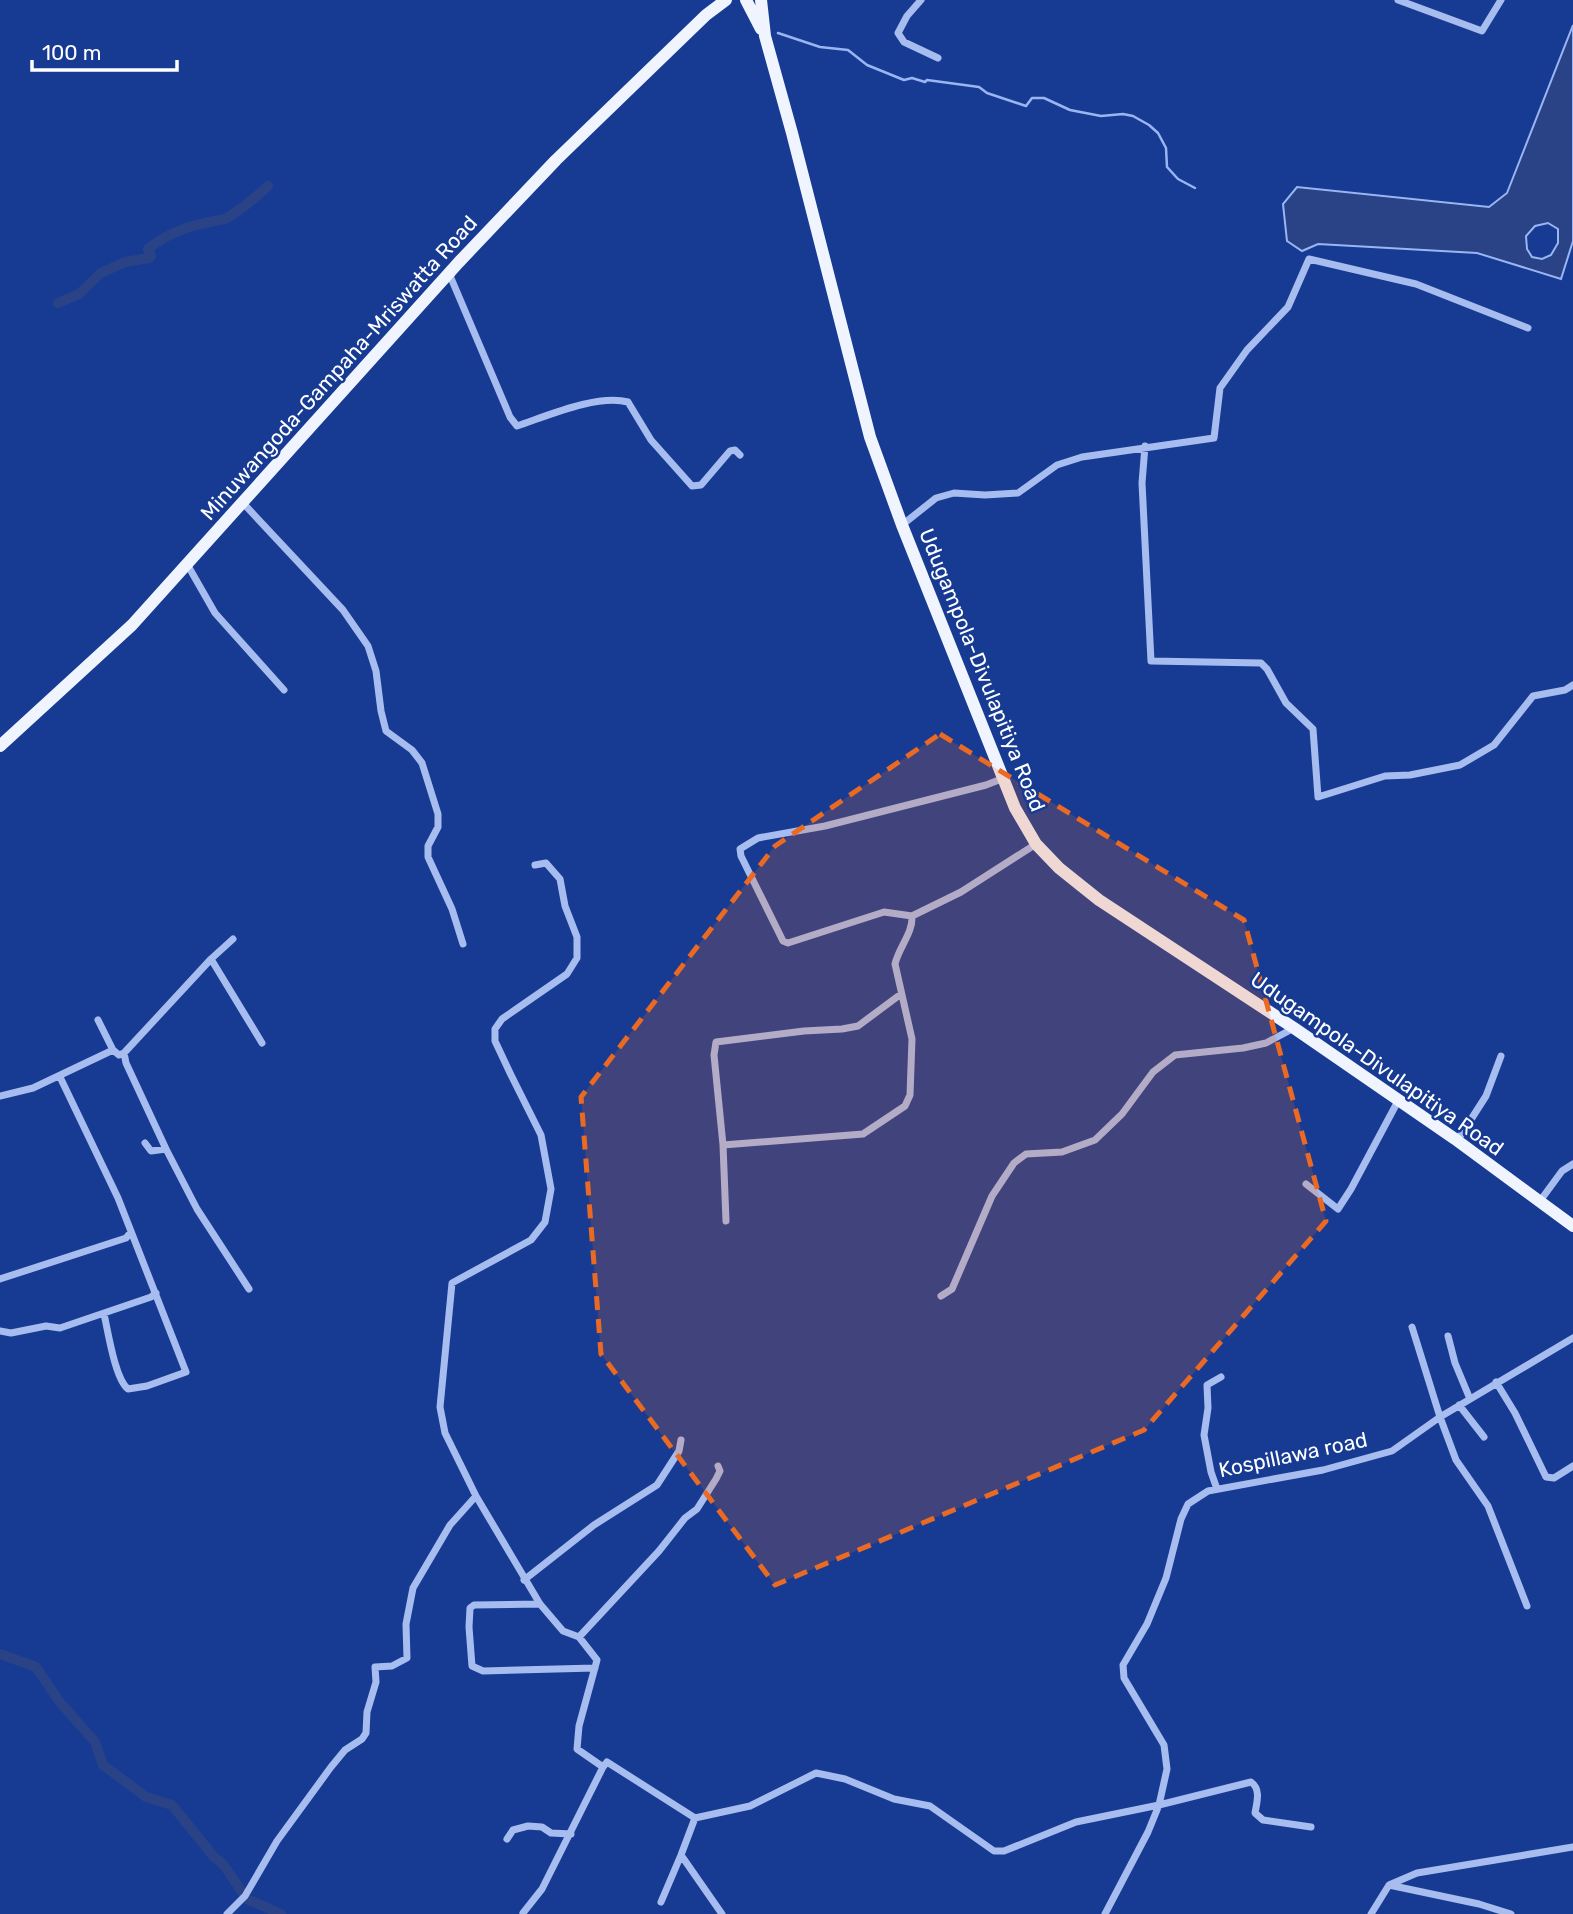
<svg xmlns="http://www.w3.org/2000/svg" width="1573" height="1914" font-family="Rubik,sans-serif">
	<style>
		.water { fill: #294386; stroke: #99b6f3; stroke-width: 2; fill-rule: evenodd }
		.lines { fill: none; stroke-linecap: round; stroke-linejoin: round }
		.stream { stroke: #99b6f3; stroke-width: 2.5 }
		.canal { stroke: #294386; stroke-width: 10 }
		.minor { stroke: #a7bdf0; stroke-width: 7 }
		.primary { stroke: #f0f4ff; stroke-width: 12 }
		.marked { fill: #ea6a24; fill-opacity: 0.2; stroke: #ea6a24; stroke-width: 5; stroke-dasharray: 14 9; stroke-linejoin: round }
		.labels { text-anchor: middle; stroke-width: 5; stroke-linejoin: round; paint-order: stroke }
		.street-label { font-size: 21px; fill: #fff; stroke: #173b93 }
	</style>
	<rect width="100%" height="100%" fill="#173b93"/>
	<!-- water -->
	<path class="water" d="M1573 25V241L1561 279 1477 253 1318 244 1302 251 1287 241 1283 204 1297 187 1489 207 1507 193ZM1548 223 1558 229V243L1551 255 1542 259 1532 257 1527 249 1526 236 1535 226Z"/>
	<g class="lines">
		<!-- stream -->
		<path class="stream" d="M778 33 820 47 848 50 867 65 904 80 912 78 925 82 927 80 979 87 987 93 1026 106 1032 98H1044L1070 110 1101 116 1123 114 1133 116 1149 125 1158 133 1166 148 1167 167 1178 179 1195 188"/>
		<!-- canal -->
		<path class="canal" d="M58 303 79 294 101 273 125 262 149 258 151 256 148 249C171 230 196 224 225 219 241 210 255 198 268 186
			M0 1654 36 1667 59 1701 95 1742 103 1765 146 1797 172 1805 214 1857 223 1864 247 1899 281 1914"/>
		<!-- minor -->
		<path class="minor" d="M921 0 907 16 898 33 904 42 938 58
			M1398 0 1482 31 1501 0
			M451 272V278L510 417 517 426C547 416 597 394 628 402L651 440 692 486 701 485 730 451 735 450 740 455
			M1145 446 1142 483 1151 661 1261 663 1267 669 1286 703 1313 729 1318 797 1385 776 1410 775 1460 765 1494 745 1533 696 1565 690 1573 685
			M243 503 343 610 368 646 376 671 381 711 386 731 412 750 422 763 438 814V827L428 846V857L452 909 463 944
			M902 525 936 498 954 493 985 495 1018 493 1057 465 1082 457 1214 438 1220 388 1247 350 1288 307 1309 259 1416 284 1528 328
			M187 564 215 613 284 690
			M535 865 546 863 560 879 565 906 577 937V958L567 974 502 1019 495 1029V1041L511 1075 541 1135 551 1189 545 1222 531 1240 452 1283 440 1407 445 1433 476 1496 540 1604 563 1631 579 1637 597 1660 579 1726 577 1749 603 1767 607 1762 695 1818 681 1855 722 1914
			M912 916 884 912 788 943 783 941 741 856 740 849 758 838 825 826 986 785 1004 778
			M211 959 262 1043
			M98 1020 113 1050 119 1055 124 1053 211 959 233 939
			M124 1053 126 1063 166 1149 151 1151 145 1143
			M60 1077 118 1198 186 1372 147 1386 128 1389C115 1379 108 1331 104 1314
			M0 1096 33 1088 113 1050
			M1455 1139 1461 1135 1486 1096 1501 1056
			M723 1145 863 1134 905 1106 910 1095 912 1039 895 964C899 947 913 933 912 916L961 892 1036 844
			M166 1149 197 1209 249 1289
			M1306 1184 1338 1209 1351 1189 1398 1101
			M1540 1201 1562 1171 1573 1164
			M726 1221 723 1145 714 1055 716 1042 804 1031 842 1029 858 1026 901 994
			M0 1279 126 1238 131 1232
			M941 1296 952 1289 992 1196 1014 1163 1026 1154 1062 1152 1095 1140 1122 1114 1153 1072 1175 1055 1243 1048 1266 1043 1294 1028
			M1412 1327 1440 1417 1456 1460 1488 1506 1527 1606
			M0 1331 11 1333 46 1326 60 1328 151 1297 156 1293
			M1448 1336 1455 1363 1470 1399
			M1496 1382 1515 1413 1546 1477 1554 1478 1573 1466
			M1459 1405 1484 1437
			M1217 1489 1211 1472 1204 1435 1208 1408 1207 1385 1221 1377
			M524 1580 594 1525 657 1485 679 1451 681 1440
			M540 1604 474 1605 470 1608 469 1627 472 1666 483 1671 595 1668
			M579 1637 659 1551 685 1518 697 1509 716 1479 720 1471 718 1466
			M695 1818 750 1806 816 1773 845 1779 894 1799 930 1806 994 1851H1004L1076 1822 1159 1805 1251 1782C1261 1789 1257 1802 1255 1813L1263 1820 1311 1827
			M507 1839 513 1830 528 1826 542 1827 551 1833 571 1834
			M1389 1885 1417 1873 1573 1847
			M661 1902 681 1855
			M523 1913 542 1889 603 1767
			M227 1914 245 1896 277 1841 331 1767 345 1750 362 1739 366 1733 367 1712 376 1682 375 1667 392 1666 407 1658 406 1624 413 1588 450 1525 476 1496
			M1105 1914 1148 1832 1159 1805 1167 1769 1164 1745 1124 1678 1123 1665 1147 1624 1166 1578 1181 1519 1188 1504 1208 1491 1323 1470 1392 1451 1440 1417 1573 1338
			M1371 1914 1389 1885 1479 1904 1511 1914"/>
		<!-- primary -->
		<path class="primary" d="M746 0 761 29
			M761 0 765 36 792 133 870 437 902 525 1015 808 1036 844 1059 868 1099 900 1294 1028 1455 1139 1573 1226
			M0 746 132 625 459 262 556 160 706 15 726 0"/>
	</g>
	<!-- marked area -->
	<path class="marked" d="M940 734 1244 920 1326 1221 1144 1430 775 1585 601 1354 581 1097 775 846Z"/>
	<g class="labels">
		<!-- street labels -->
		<g class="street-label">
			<text transform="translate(339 368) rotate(-48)" y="7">Minuwangoda-Gampaha-Mriswatta Road</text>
			<text transform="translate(982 670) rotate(68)" y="7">Udugampola-Divulapitiya Road</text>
			<text transform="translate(1377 1064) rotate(35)" y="7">Udugampola-Divulapitiya Road</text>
			<text transform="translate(1293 1455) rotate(-12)" y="7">Kospillawa road</text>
		</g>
	</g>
	<!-- scale -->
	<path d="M32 60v10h145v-10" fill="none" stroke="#ffffff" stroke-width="3.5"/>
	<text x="42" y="60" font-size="21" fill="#ffffff" stroke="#173b93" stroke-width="5" paint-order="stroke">100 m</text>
</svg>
